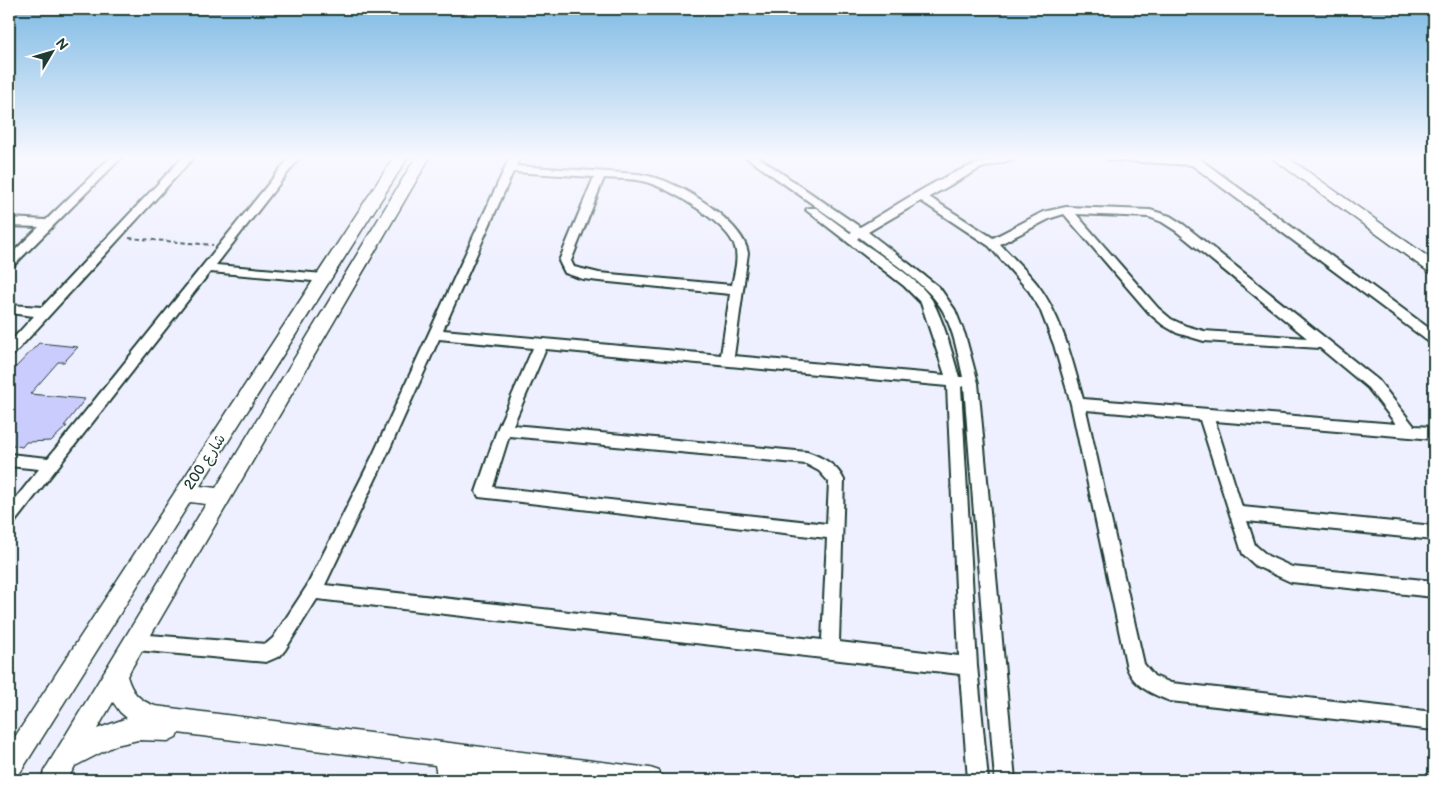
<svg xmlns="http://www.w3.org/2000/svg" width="1443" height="789" viewBox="0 0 1443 789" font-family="'Balsamiq Sans','Playpen Sans Arabic',sans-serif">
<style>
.building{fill:#cbccfe;stroke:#1f3d34}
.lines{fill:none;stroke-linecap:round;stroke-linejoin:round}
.minor-casing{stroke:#1f3d34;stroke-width:4}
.tertiary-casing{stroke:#1f3d34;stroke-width:3}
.path{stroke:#1f3d34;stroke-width:2;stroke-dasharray:4.5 3;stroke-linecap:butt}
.minor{fill:#fff;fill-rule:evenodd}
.tertiary{fill:#fff;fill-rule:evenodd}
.labels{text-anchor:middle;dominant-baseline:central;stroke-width:4;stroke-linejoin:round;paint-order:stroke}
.street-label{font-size:15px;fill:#1f3d34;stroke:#fff}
</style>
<rect width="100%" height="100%" fill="#eff0ff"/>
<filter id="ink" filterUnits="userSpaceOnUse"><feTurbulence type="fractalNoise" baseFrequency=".02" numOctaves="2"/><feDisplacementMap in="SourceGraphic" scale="10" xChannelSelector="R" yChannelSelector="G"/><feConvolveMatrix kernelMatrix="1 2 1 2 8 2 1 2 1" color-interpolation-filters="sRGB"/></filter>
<g filter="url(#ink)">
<polygon class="building" points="39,343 78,347 64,362 58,362 30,394 85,399 64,426 67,426 51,441 26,442 22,447 9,444 9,367 16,367"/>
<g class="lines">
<defs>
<g id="minor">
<polygon points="9,157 15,157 9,161"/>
<polygon points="111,157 122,157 13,266 9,267 9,256 39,227 9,226 9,218 46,220"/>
<polygon points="183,157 194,157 14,354 9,356 9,343 34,316 9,313 9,305 42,307"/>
<polygon points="290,157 300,157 216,265 324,274 328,275 330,278 328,281 324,282 210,272 14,523 9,525 9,507 39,469 9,466 9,454 48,458"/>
<path d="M510 157H520L516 166 639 174C650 176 662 179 672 184 696 194 744 226 748 253L734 356 945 375 921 303 904 286 806 210 808 208H816L850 233 852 232 746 157H758L860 227C905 201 964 157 1015 157L1014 159 981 168 929 197 993 238 1043 212 1066 207 1150 210 1170 216 1184 225 1378 380 1414 426 1434 427V439L1215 421 1242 507 1434 526V540L1247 521 1255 545 1268 556 1292 567 1434 581V597L1291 582 1256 566 1243 554 1241 549 1200 420 1086 410 1144 664 1154 676 1171 683 1434 712V730L1170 701C1152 694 1135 687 1127 668L1071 404 1054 345 1040 309 1029 291 989 246 921 201 868 232 939 287 955 310 965 335 978 383 1015 780H995L964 386 961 387 977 666 988 780H968L960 674 317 599 285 650 280 656 266 662 136 650 130 648 127 642 130 636 136 634 266 644 273 638 307 586 372 457ZM513 172 594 177 559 261 565 273 583 279 599 281 730 294 721 355 443 330ZM604 178C618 179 633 178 646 182 669 188 728 223 735 247 739 259 734 274 732 285L599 273 574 267 571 261ZM1064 214 1150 314 1163 325 1177 333 1204 341 1320 348 1368 388 1396 424 1083 399C1072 360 1062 317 1037 284 1026 270 1012 257 1000 244L1051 218ZM1076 214 1149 217 1162 222 1176 231 1307 338 1204 331 1186 326 1171 319 1158 308ZM859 237C884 257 928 284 943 311 954 331 958 355 963 377H959C952 353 944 322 932 300 920 280 877 253 857 239ZM439 339 533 348 497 430 476 492 479 497 827 538 822 640 325 585 386 457ZM546 349 947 386 959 656 839 642 844 480C837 465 822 457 807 452L513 425ZM509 436 806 464 819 471 829 482 827 524 493 487Z"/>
<polygon points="1104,157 1197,157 1434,332 1434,344 1429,342 1192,165 1109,160"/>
</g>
<g id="tertiary">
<path d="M394 157H408L200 486 216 488 416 157H430L127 676C132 693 139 700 155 706L650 768 659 771 662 780H455L437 776 435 765 178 733 176 737 168 741 138 740 116 745 75 766 67 780H41L44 771 206 504 190 502 18 776 9 779V746ZM113 702 120 712 127 718 97 729Z"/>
<polygon points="1271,157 1287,157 1434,261 1434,273 1429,272"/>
</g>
</defs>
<use href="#minor" class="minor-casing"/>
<use href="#tertiary" class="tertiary-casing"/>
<polyline class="path" points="129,238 213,245"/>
<use href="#minor" class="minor"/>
<use href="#tertiary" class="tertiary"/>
</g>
</g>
<linearGradient id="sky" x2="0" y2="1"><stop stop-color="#7ebae4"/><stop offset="0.59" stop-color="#f8f8ff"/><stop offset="1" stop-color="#f8f8ff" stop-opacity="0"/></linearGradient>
<rect width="1443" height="267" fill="url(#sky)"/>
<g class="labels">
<g class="street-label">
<text transform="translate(205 462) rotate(-57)">شارع 200</text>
</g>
</g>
<rect width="1443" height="789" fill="none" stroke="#fff" stroke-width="30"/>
<rect x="15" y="15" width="1413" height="759" fill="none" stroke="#1f3d34" stroke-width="2" filter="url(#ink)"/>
<g transform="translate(52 52) rotate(52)" stroke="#ffffff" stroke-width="4" paint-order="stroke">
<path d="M0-4L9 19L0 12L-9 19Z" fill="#1f3d34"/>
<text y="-8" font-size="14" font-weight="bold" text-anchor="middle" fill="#1f3d34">N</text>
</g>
</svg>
